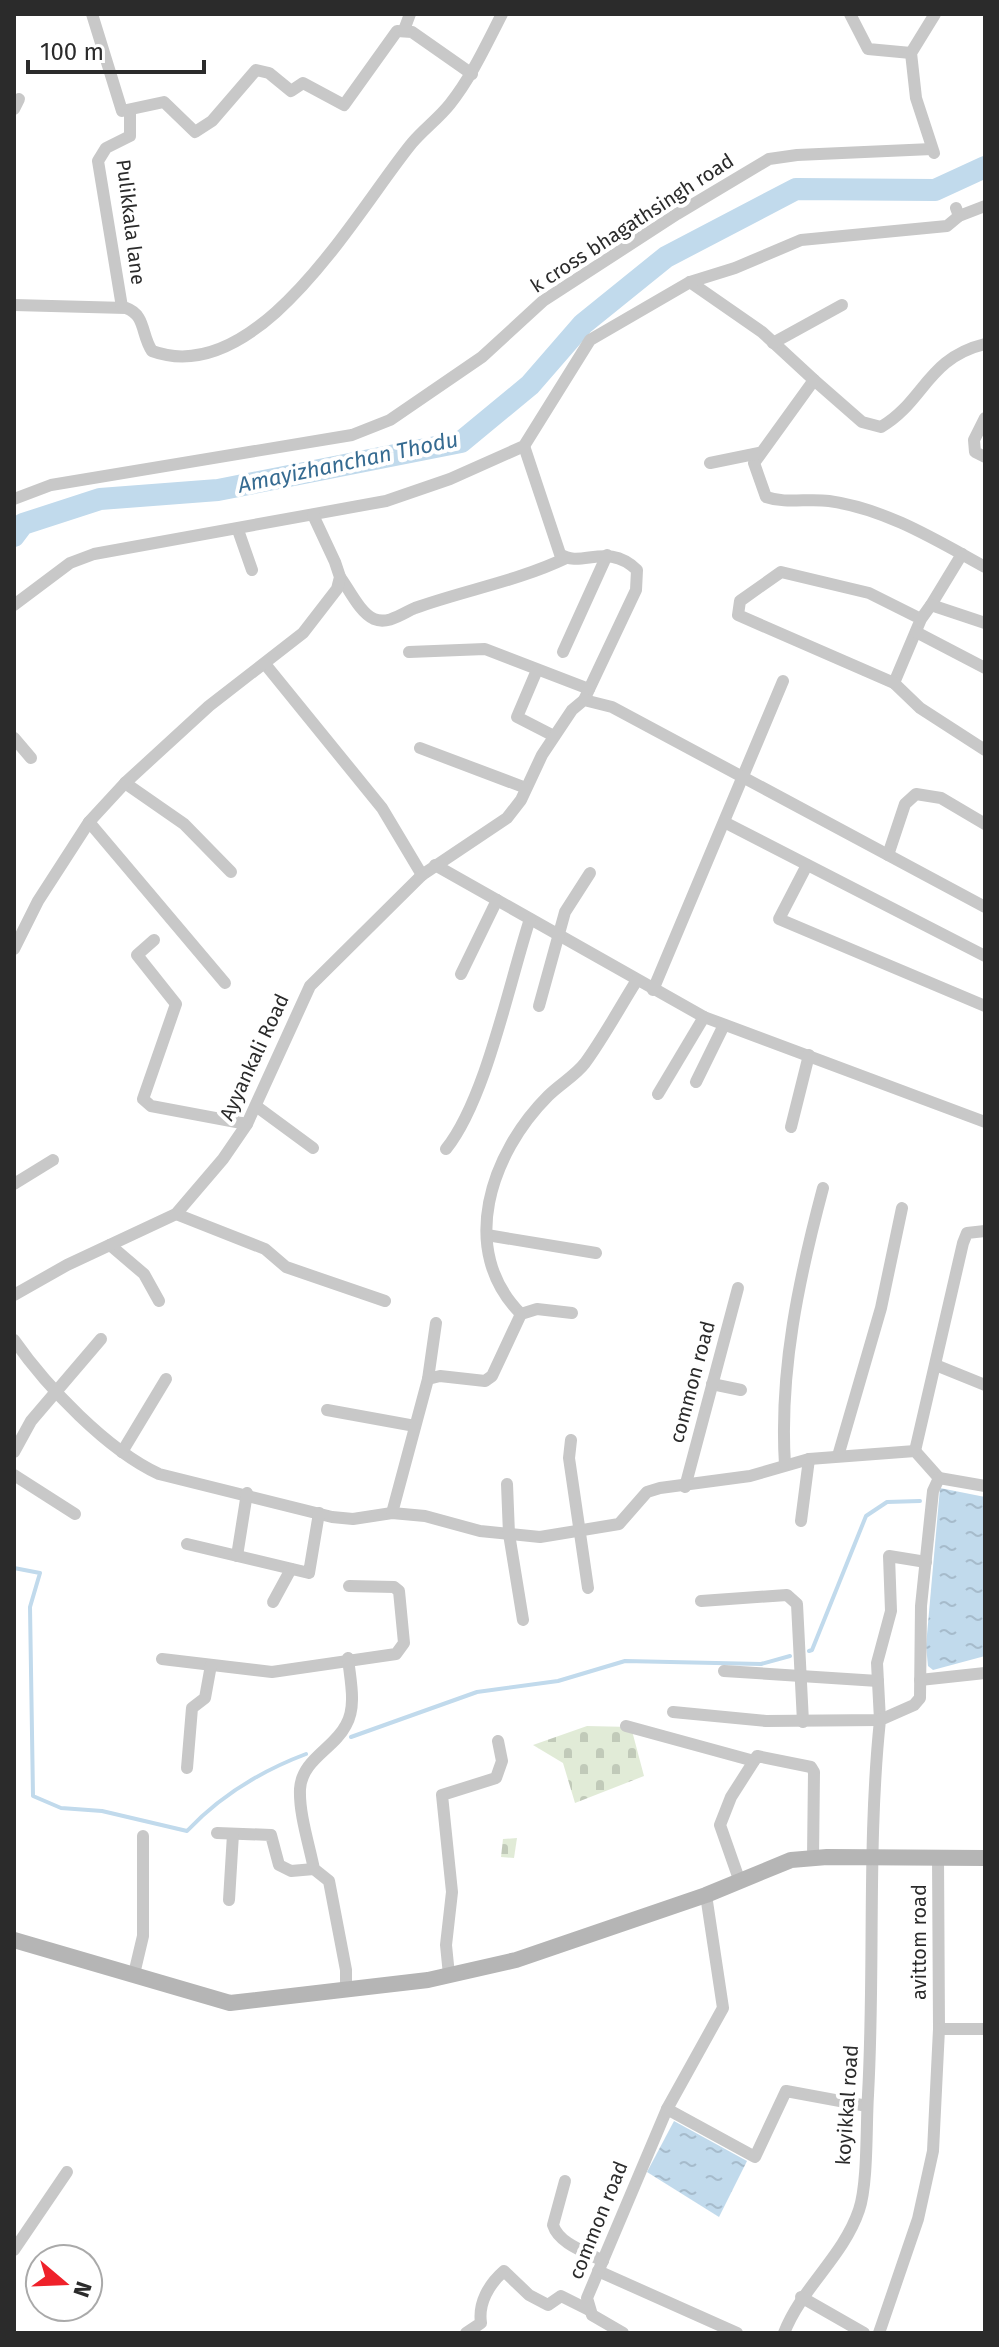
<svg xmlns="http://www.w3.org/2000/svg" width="999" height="2347" viewBox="0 0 999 2347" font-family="'Fira Sans',sans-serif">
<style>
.cemetery{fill:url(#cemetery-stones)}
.water{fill:url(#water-ripples)}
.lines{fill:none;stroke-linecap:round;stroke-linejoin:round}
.stream{stroke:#c1daec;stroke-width:4}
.river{stroke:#c1daec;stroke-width:22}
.minor{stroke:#c8c8c8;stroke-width:12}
.secondary{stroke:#b5b5b5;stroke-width:16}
.labels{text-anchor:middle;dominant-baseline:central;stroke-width:8;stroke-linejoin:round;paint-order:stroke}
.street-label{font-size:20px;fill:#2b2b2b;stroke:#fff}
.water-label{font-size:22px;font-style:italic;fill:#366b91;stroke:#fff}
</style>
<defs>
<pattern id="cemetery-stones" width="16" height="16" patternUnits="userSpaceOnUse" patternTransform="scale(2)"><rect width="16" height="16" fill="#e1ebd7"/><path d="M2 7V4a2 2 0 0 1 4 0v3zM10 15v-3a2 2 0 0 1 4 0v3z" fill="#c1cab9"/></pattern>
<pattern id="water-ripples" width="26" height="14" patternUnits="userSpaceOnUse" patternTransform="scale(2)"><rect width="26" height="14" fill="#c1daec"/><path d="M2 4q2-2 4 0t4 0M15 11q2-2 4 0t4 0" fill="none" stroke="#a6bbcb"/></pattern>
</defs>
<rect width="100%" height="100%" fill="#fff"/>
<g class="cemetery">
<polygon points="587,1726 631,1727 644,1776 575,1803 563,1763 533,1745"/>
<polygon points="517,1838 514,1858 501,1857 503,1839"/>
</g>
<g class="water">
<polygon points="940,1488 985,1497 985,1656 933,1670 928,1666 926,1646"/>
<polygon points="674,2121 747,2161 719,2217 647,2172"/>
</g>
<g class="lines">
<g class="stream">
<path d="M14 1568 40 1573 30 1607 33 1796 61 1808 102 1811 187 1831C220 1796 261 1771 306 1754"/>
<polyline points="809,1651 812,1650 866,1516 887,1502 920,1501"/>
<polyline points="351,1737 477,1692 558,1681 625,1661 761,1664 790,1656"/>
</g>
<polyline class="river" points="14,536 23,524 100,499 218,490 461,442 530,385 583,324 666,257 796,189 935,190 985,167"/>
<g class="minor">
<polyline points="92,14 122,111 164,102 195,132 212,121 256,70 269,73 291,91 303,83 344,105 397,31 412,32 472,74"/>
<polyline points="850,14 868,49 911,53"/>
<polyline points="404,30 410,14"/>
<polyline points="14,109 19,99"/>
<polyline points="934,153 916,98 911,53 935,14"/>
<polyline points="959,216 985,206"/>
<path d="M690 282 762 332 814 380 754 463 766 497C786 504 808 498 829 501 886 509 936 540 985 567"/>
<path d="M14 305 126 308C146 315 141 335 152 351 259 390 357 210 412 143 424 129 439 118 450 104 472 76 486 45 502 14"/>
<polyline points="122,307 98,161 106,148 130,136 130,112"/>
<polyline points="773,343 842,305"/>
<path d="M814 380 862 422 881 427C924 402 927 358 985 344"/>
<polyline points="985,418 974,440 975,452 985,457"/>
<path d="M524 446 560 554C581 569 607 541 637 570L636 590 584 700"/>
<polyline points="710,463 759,453"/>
<polyline points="14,499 51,485 352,435 390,420 482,357 543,301 677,214 769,159 797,155 932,149"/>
<polyline points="238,530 252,570"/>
<path d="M340 577C349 589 360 613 374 619 388 625 403 613 415 608 465 590 518 581 566 558"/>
<polyline points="14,605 70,563 94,554 386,501 450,479 524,446 590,340 690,282 735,268 801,240 947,226 959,216 956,208"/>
<polyline points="931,605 962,554"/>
<polyline points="921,619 869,593 781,572 740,601 738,615 894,683 921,619 931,605 985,623"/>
<polyline points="916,632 985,668"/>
<polyline points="409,652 485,649 589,689"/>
<polyline points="563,652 607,555"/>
<polyline points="265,664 382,808 422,875"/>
<polyline points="537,670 517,717 554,736"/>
<polyline points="894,683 920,708 985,750"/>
<polyline points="14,738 31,758"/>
<polyline points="420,748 526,788"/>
<polyline points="125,783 184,824 231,872"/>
<polyline points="89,822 225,983"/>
<polyline points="726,823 985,956"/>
<polyline points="888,855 905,804 916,794 941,798 985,824"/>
<polyline points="435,865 704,1017 985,1122"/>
<polyline points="807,865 779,919 985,1006"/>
<polyline points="154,940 137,955 176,1004 143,1099 151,1106 247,1124"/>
<polyline points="14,949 38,901 89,822 125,783 209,706 303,633 337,589 340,577 335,562 313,515"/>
<polyline points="461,974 497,900"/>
<polyline points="653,990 783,681"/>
<polyline points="539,1006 565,912 590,873"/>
<polyline points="696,1082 724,1025"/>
<polyline points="658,1094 704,1017"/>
<polyline points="256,1106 313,1148"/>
<polyline points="791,1127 809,1055"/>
<path d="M446 1149C486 1099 509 983 530 919"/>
<polyline points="14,1184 53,1160"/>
<polyline points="176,1214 265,1249 286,1267 385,1301"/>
<polyline points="487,1235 596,1253"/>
<polyline points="110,1245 144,1274 159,1301"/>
<polyline points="14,1295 67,1265 176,1214 223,1159 247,1124 310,986 422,875 507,818 521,800 542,755 572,710 584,700 612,707 985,907"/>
<path d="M521 1314C457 1250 491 1153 548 1096 560 1084 575 1076 585 1063 604 1037 620 1007 637 980"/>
<path d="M14 1340C47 1387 107 1450 159 1474L332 1517 353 1519 392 1513 425 1516 480 1531 540 1537 619 1524 647 1492 660 1488 750 1476 809 1459 915 1451 939 1478"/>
<polyline points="938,1366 985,1385"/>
<polyline points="428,1379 436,1323"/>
<polyline points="712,1384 741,1390"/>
<polyline points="327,1410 415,1426"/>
<polyline points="571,1440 569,1458 588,1588"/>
<polyline points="915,1451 963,1243 967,1233 985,1231"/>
<polyline points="14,1452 31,1421 101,1339"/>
<polyline points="122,1452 166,1379"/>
<polyline points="838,1456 881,1308 902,1208"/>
<path d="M785 1465C779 1371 799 1278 823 1188"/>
<polyline points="14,1475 75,1514"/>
<polyline points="939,1478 985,1486"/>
<polyline points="507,1484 509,1534 523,1620"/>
<polyline points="685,1487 738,1288"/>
<polyline points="392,1513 428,1379 440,1376 485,1381 492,1376 521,1314 537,1309 572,1313"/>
<polyline points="801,1521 809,1459"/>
<polyline points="187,1544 309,1573 319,1513"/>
<polyline points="237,1556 247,1493"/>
<polyline points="701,1601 787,1595 797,1604 803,1722"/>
<polyline points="273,1602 291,1569"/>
<polyline points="162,1659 272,1672 396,1654 404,1643 399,1591 394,1587 349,1586"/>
<polyline points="724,1671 878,1681"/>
<polyline points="920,1680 985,1673"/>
<polyline points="673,1712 766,1721 880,1720 877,1663 891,1611 889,1556 926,1562"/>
<polyline points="626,1726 754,1761 731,1797 720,1825 740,1882"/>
<polyline points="754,1761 757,1756 811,1767 814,1772 813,1858"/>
<polyline points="187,1768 192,1708 205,1698 211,1665"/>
<polyline points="217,1833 271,1835 279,1865 291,1871 314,1869"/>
<polyline points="938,1857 939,2029 985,2029"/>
<polyline points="706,1895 723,2008 667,2109 755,2157 786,2091 867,2106"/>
<polyline points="229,1900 233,1834"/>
<polyline points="134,1974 143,1936 143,1836"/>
<polyline points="449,1975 446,1945 452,1892 442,1795 496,1778 502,1761 498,1741"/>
<path d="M346 1989V1970L329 1881 314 1869C309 1844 299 1814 300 1789 302 1759 334 1749 346 1725 357 1706 350 1679 348 1658"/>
<path d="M565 2181 553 2225C559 2244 586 2252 603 2261"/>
<polyline points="14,2250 67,2172"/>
<polyline points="598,2271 737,2333"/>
<polyline points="801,2297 864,2333"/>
<path d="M466 2333 481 2323C478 2303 489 2284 504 2271L529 2295 548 2305 561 2296 589 2310"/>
<polyline points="623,2333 592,2315 587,2298 667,2109"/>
<path d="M784 2333C802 2287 843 2257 859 2210 868 2184 866 2125 868 2095 875 1970 867 1845 880 1720L914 1705 920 1698 921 1606 933 1491 939 1478"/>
<polyline points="879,2333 918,2219 933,2151 939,2029"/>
</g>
<polyline class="secondary" points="14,1940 230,2003 428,1980 516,1960 706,1895 791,1860 827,1857 985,1858"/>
</g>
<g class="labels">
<g class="street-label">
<text transform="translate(131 222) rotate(83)">Pulikkala lane</text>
<text transform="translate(632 223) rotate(-33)">k cross bhagathsingh road</text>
<text transform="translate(254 1057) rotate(-65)">Ayyankali Road</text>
<text transform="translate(692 1382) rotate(-75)">common road</text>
<text transform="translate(919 1942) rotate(-90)">avittom road</text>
<text transform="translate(847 2105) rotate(-86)">koyikkal road</text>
<text transform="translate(598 2220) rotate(-68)">common road</text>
</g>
<g class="water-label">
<text transform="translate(348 462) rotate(-12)">Amayizhanchan Thodu</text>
</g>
</g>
<rect width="999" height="2347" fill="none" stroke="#2b2b2b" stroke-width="32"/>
<g transform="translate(64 2283) rotate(109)"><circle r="38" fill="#ffffff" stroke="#aaaaaa" stroke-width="2"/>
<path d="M0-6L14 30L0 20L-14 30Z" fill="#ef212a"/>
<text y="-12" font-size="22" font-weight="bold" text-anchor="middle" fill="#2b2b2b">N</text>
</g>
<path d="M28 60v12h176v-12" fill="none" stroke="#2b2b2b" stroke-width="4"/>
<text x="40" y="60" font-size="24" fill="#2b2b2b" stroke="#ffffff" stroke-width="6" paint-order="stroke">100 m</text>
</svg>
